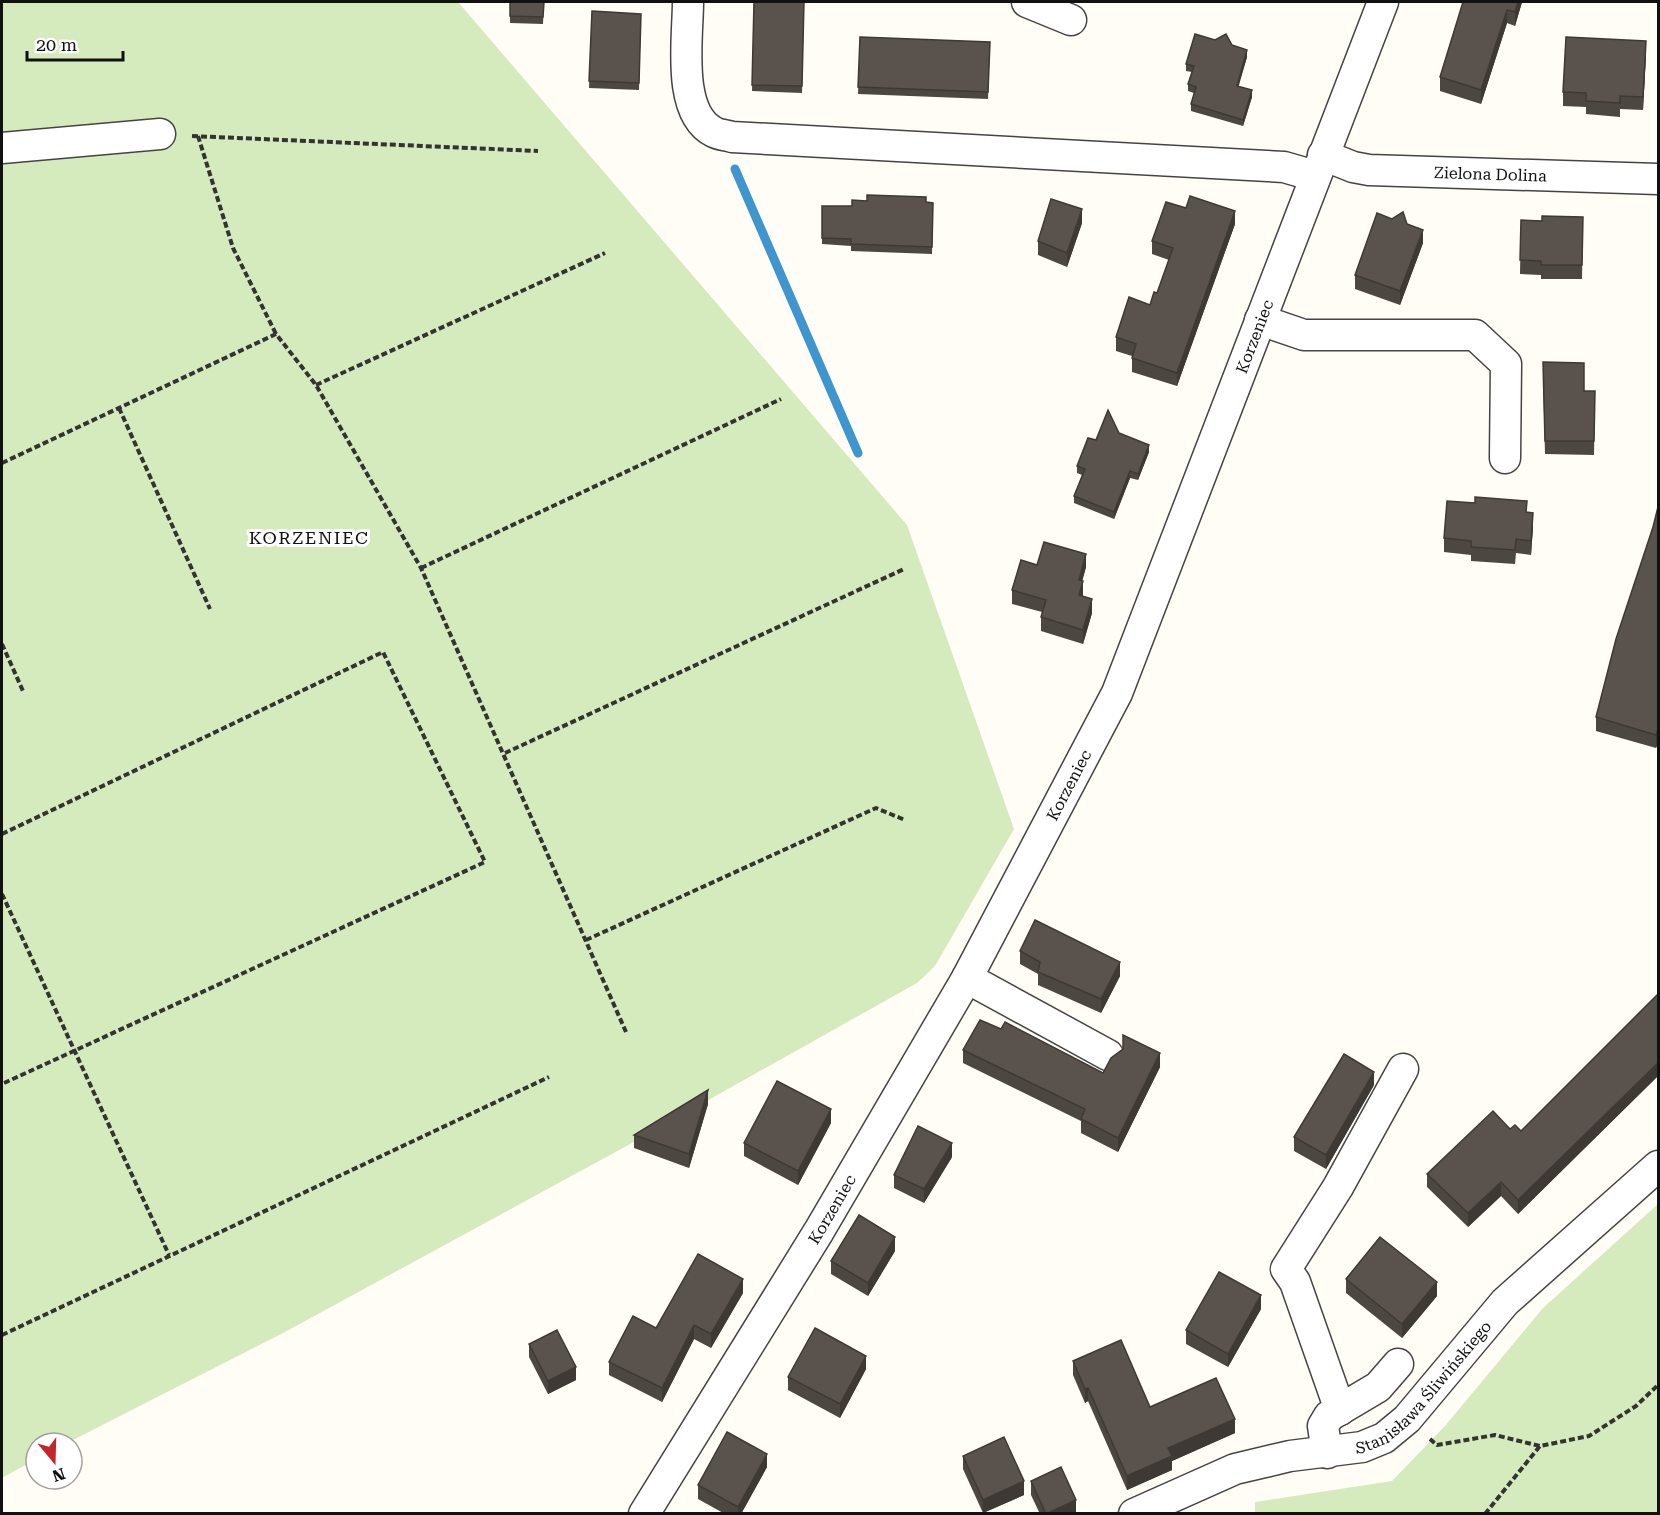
<svg xmlns="http://www.w3.org/2000/svg" width="1660" height="1515" viewBox="0 0 1660 1515" font-family="'Roboto Serif',serif">
<style>
.green{fill:#d5ebbd}
.lines{fill:none;stroke-linecap:round;stroke-linejoin:round}
.stream{stroke:#3f96cf;stroke-width:9}
.minor-casing{stroke:#444;stroke-width:33}
.path{stroke:#333;stroke-width:4;stroke-dasharray:6 3;stroke-linecap:butt}
.minor{stroke:#fff;stroke-width:30}
.wall{fill:#4d4742}
.shaded-wall{fill:#3f3936}
.building{fill:#5a524d;stroke:#3f3936;stroke-width:1.5}
.labels{text-anchor:middle;dominant-baseline:central;stroke-width:6;stroke-linejoin:round;paint-order:stroke}
.street-label{font-size:16px;fill:#111;stroke:#fff}
.neighbourhood-label{font-size:18px;letter-spacing:1.5px;fill:#111;stroke:#fff}
</style>
<rect width="100%" height="100%" fill="#fffdf5"/>
<g class="green">
<polygon points="2,2 458,2 907,525 1014,829 935,966 917,983 623,1148 283,1333 67,1443 36,1443 36,1459 2,1478"/>
<polygon points="1658,1204 1658,1513 1255,1513 1255,1502 1392,1481 1445,1426 1543,1308"/>
</g>
<g class="lines">
<polyline class="stream" points="735,169 858,453"/>
<defs>
<g id="minor">
<path d="M688 2C688 37 676 113 714 132 719 135 727 135 732 137L1284 167 1315 176"/>
<polyline points="1027,2 1071,20"/>
<polyline points="2,148 160,134"/>
<path id="s1" d="M1323 155 1353 167 1369 170 1658 179"/>
<polyline points="1260,320 1304,335 1475,335 1506,364 1505,458"/>
<polyline points="967,978 1108,1055"/>
<polyline points="1340,1410 1295,1282 1286,1269 1338,1187 1403,1069"/>
<polyline points="1327,1453 1323,1426 1329,1416 1378,1387 1398,1364"/>
<path id="s2" d="M644 1514 819 1231 967 978 1117 693 1383 2"/>
<path id="s3" d="M1134 1514 1235 1469 1290 1456 1362 1447 1384 1438 1407 1419 1505 1302 1658 1166"/>
</g>
</defs>
<use href="#minor" class="minor-casing"/>
<g class="path">
<polyline points="192,136 538,151"/>
<polyline points="198,136 233,248 276,334"/>
<polyline points="316,385 605,253"/>
<polyline points="119,408 210,609"/>
<polyline points="2,463 276,334 316,385 421,568 626,1032"/>
<polyline points="421,568 781,399"/>
<polyline points="2,644 23,691"/>
<polyline points="505,753 904,569"/>
<polyline points="2,834 383,652 485,862 2,1084"/>
<polyline points="2,894 169,1255"/>
<polyline points="586,940 876,808 905,820"/>
<polyline points="2,1335 549,1077"/>
<polyline points="1430,1439 1437,1445 1495,1435 1540,1446 1589,1436 1636,1406 1658,1385"/>
<polyline points="1485,1514 1540,1446"/>
</g>
<use href="#minor" class="minor"/>
</g>
<g class="wall">
<polygon points="510,2 544,2 543,24 510,23"/>
<polygon points="754,2 804,2 802,93 752,91"/>
<polygon points="1463,2 1522,2 1515,26 1507,23 1481,104 1440,91 1440,77"/>
<polygon points="592,11 641,14 639,90 589,88"/>
<polygon points="860,37 990,42 988,99 858,94"/>
<polygon points="1232,45 1247,57 1238,86 1252,97 1243,126 1191,111 1191,104 1194,93 1188,91 1188,84 1192,72 1186,71 1186,64"/>
<polygon points="1646,54 1643,110 1620,109 1620,117 1586,114 1586,107 1563,106 1563,92"/>
<polygon points="926,202 933,203 932,254 851,251 851,246 822,244 822,206 852,206"/>
<polygon points="1583,217 1582,279 1541,279 1541,275 1520,274 1521,220 1542,221"/>
<polygon points="1082,223 1067,267 1038,255 1038,241"/>
<polygon points="1235,224 1177,386 1132,372 1132,356 1116,351 1116,337 1150,305 1157,293 1169,260 1152,254 1152,241"/>
<polygon points="1407,224 1423,243 1400,305 1355,289 1355,275"/>
<polygon points="1543,376 1584,391 1595,391 1594,455 1545,454"/>
<polygon points="1119,433 1149,452 1138,480 1130,478 1114,519 1074,503 1074,496 1082,475 1077,473 1077,466 1096,440"/>
<polygon points="1659,503 1659,740 1656,748 1596,731 1596,717 1653,527"/>
<polygon points="1527,513 1533,527 1531,555 1516,553 1515,564 1471,561 1471,555 1444,552 1444,538"/>
<polygon points="1037,565 1086,567 1082,581 1082,596 1092,613 1083,644 1041,631 1041,617 1042,612 1012,604 1012,590"/>
<polygon points="1020,951 1120,976 1101,1013 1038,985 1038,974 1020,964"/>
<polygon points="1659,993 1659,1075 1518,1214 1501,1196 1468,1227 1427,1187 1427,1174 1510,1129 1521,1131"/>
<polygon points="963,1050 1103,1073 1160,1067 1118,1152 1081,1133 1081,1121 963,1063"/>
<polygon points="1374,1085 1326,1169 1294,1151 1294,1137"/>
<polygon points="708,1104 689,1168 634,1148 634,1135"/>
<polygon points="831,1123 798,1185 744,1156 744,1143"/>
<polygon points="952,1157 924,1203 894,1188 894,1175"/>
<polygon points="895,1251 868,1296 831,1274 831,1261"/>
<polygon points="1346,1279 1437,1296 1402,1338 1346,1293"/>
<polygon points="743,1293 711,1348 694,1339 662,1402 609,1375 609,1362 656,1328"/>
<polygon points="1261,1309 1228,1367 1186,1344 1186,1330"/>
<polygon points="529,1344 576,1380 548,1394 529,1357"/>
<polygon points="1073,1361 1150,1407 1235,1433 1172,1461 1172,1470 1127,1490 1088,1401 1085,1403 1073,1375"/>
<polygon points="866,1369 840,1418 788,1390 788,1377"/>
<polygon points="963,1456 1024,1495 983,1513 963,1469"/>
<polygon points="767,1467 741,1514 725,1514 698,1499 698,1485"/>
<polygon points="1031,1481 1076,1514 1040,1514 1031,1495"/>
</g>
<g class="shaded-wall">
<polygon points="1518,2 1522,2 1515,26 1515,12"/>
<polygon points="1507,10 1507,23 1481,104 1481,90"/>
<polygon points="1646,41 1646,54 1643,110 1643,97"/>
<polygon points="1247,50 1247,57 1237,92 1237,86"/>
<polygon points="1252,90 1252,97 1243,126 1243,120"/>
<polygon points="1082,209 1082,223 1067,267 1067,253"/>
<polygon points="1235,211 1235,224 1177,386 1177,373"/>
<polygon points="1423,230 1423,243 1400,305 1400,291"/>
<polygon points="1149,445 1149,452 1138,480 1138,474"/>
<polygon points="1130,471 1130,478 1114,519 1114,512"/>
<polygon points="1533,513 1533,527 1531,555 1531,541"/>
<polygon points="1086,554 1086,567 1079,593 1079,580"/>
<polygon points="1083,581 1083,595 1079,609 1079,595"/>
<polygon points="1092,599 1092,613 1083,644 1083,630"/>
<polygon points="1659,726 1659,740 1656,748 1656,735"/>
<polygon points="1120,962 1120,976 1101,1013 1101,999"/>
<polygon points="1160,1053 1160,1067 1118,1152 1118,1138"/>
<polygon points="1659,1062 1659,1075 1518,1214 1518,1200"/>
<polygon points="1374,1072 1374,1085 1326,1169 1326,1155"/>
<polygon points="708,1090 708,1104 689,1168 689,1154"/>
<polygon points="831,1109 831,1123 798,1185 798,1171"/>
<polygon points="952,1143 952,1157 924,1203 924,1189"/>
<polygon points="1501,1182 1501,1196 1468,1227 1468,1213"/>
<polygon points="895,1237 895,1251 868,1296 868,1283"/>
<polygon points="743,1279 743,1293 711,1348 711,1334"/>
<polygon points="1437,1282 1437,1296 1402,1338 1402,1324"/>
<polygon points="1261,1295 1261,1309 1228,1367 1228,1354"/>
<polygon points="694,1325 694,1339 662,1402 662,1388"/>
<polygon points="866,1356 866,1369 840,1418 840,1404"/>
<polygon points="576,1367 576,1380 548,1394 548,1381"/>
<polygon points="1088,1388 1088,1401 1085,1403 1085,1389"/>
<polygon points="1235,1419 1235,1433 1172,1461 1172,1470 1127,1490 1127,1476 1168,1448"/>
<polygon points="767,1454 767,1467 741,1514 738,1514 738,1507"/>
<polygon points="1024,1481 1024,1495 983,1513 983,1500"/>
<polygon points="1076,1500 1076,1514 1046,1514"/>
</g>
<g class="building">
<polygon points="510,2 544,2 543,17 510,16"/>
<polygon points="754,2 804,2 802,86 752,85"/>
<polygon points="1463,2 1518,2 1515,12 1507,10 1481,90 1440,77"/>
<polygon points="592,11 641,14 639,83 589,81"/>
<polygon points="1195,34 1215,40 1226,34 1232,45 1247,50 1237,86 1252,90 1243,120 1191,104 1196,87 1188,84 1194,66 1186,64"/>
<polygon points="860,37 990,42 988,92 858,87"/>
<polygon points="1566,37 1646,41 1643,97 1620,96 1620,103 1586,101 1586,93 1563,92"/>
<polygon points="867,195 926,197 926,202 933,203 932,247 851,244 851,239 822,238 822,206 852,206 852,200 867,201"/>
<polygon points="1190,196 1235,211 1177,373 1132,358 1136,344 1116,337 1129,297 1150,305 1154,292 1157,293 1173,248 1152,241 1166,202 1186,208"/>
<polygon points="1051,199 1082,209 1067,253 1038,241"/>
<polygon points="1403,212 1407,224 1423,230 1400,291 1355,275 1377,213 1392,219"/>
<polygon points="1542,216 1583,217 1582,265 1541,265 1541,261 1520,260 1521,220 1542,221"/>
<polygon points="1543,362 1584,363 1584,391 1595,391 1594,441 1545,441"/>
<polygon points="1108,410 1119,433 1149,445 1138,474 1130,471 1114,512 1074,496 1085,469 1077,466 1088,438 1096,440"/>
<polygon points="1475,497 1527,501 1526,512 1533,513 1531,541 1516,539 1515,550 1471,547 1471,541 1444,538 1447,501 1475,503"/>
<polygon points="1659,503 1659,726 1656,735 1596,717 1616,639 1653,527"/>
<polygon points="1044,542 1086,554 1079,580 1083,581 1079,595 1092,599 1083,630 1041,617 1046,600 1012,590 1021,560 1037,565"/>
<polygon points="1035,920 1120,962 1101,999 1038,972 1040,962 1020,951"/>
<polygon points="1659,993 1659,1062 1518,1200 1501,1182 1468,1213 1427,1174 1493,1111 1510,1129 1515,1125 1521,1131"/>
<polygon points="980,1020 1001,1029 1005,1022 1103,1073 1111,1058 1123,1049 1123,1035 1160,1053 1118,1138 1081,1119 1085,1109 963,1050"/>
<polygon points="1344,1054 1374,1072 1326,1155 1294,1137"/>
<polygon points="777,1081 831,1109 798,1171 744,1143"/>
<polygon points="708,1090 689,1154 634,1135"/>
<polygon points="918,1126 952,1143 924,1189 894,1175"/>
<polygon points="859,1215 895,1237 868,1283 831,1261"/>
<polygon points="1380,1237 1437,1282 1402,1324 1346,1279"/>
<polygon points="698,1254 743,1279 711,1334 694,1325 662,1388 609,1362 633,1316 656,1328"/>
<polygon points="1219,1272 1261,1295 1228,1354 1186,1330"/>
<polygon points="815,1328 866,1356 840,1404 788,1377"/>
<polygon points="557,1330 576,1367 548,1381 529,1344"/>
<polygon points="1121,1340 1150,1407 1216,1378 1235,1419 1168,1448 1172,1456 1127,1476 1088,1388 1085,1389 1073,1361"/>
<polygon points="727,1432 767,1454 738,1507 698,1485"/>
<polygon points="1004,1437 1024,1481 983,1500 963,1456"/>
<polygon points="1061,1467 1076,1500 1046,1514 1031,1481"/>
</g>
<g class="labels">
<g class="street-label">
<text stroke="none"><textPath href="#s1" startOffset="170">Zielona Dolina</textPath></text>
<text stroke="none"><textPath href="#s2" startOffset="1330">Korzeniec</textPath></text>
<text stroke="none"><textPath href="#s2" startOffset="844">Korzeniec</textPath></text>
<text stroke="none"><textPath href="#s2" startOffset="358">Korzeniec</textPath></text>
<text stroke="none"><textPath href="#s3" startOffset="326">Stanisława Śliwińskiego</textPath></text>
</g>
<g class="neighbourhood-label">
<text x="309" y="537">KORZENIEC</text>
</g>
</g>
<rect width="1660" height="1515" fill="none" stroke="#111111" stroke-width="6"/>
<g transform="translate(54 1461) rotate(161)"><circle r="28" fill="#ffffff" stroke="#a0a0a0" stroke-width="1.5"/>
<path d="M0-4.5L10 22L0 15L-10 22Z" fill="#c4262e"/>
<text y="-9" font-size="16" font-weight="bold" text-anchor="middle" fill="#111111">N</text>
</g>
<path d="M27 51v9h96v-9" fill="none" stroke="#111111" stroke-width="3"/>
<text x="36" y="51" font-size="18" fill="#111111" stroke="#ffffff" stroke-width="4.5" paint-order="stroke">20 m</text>
</svg>
